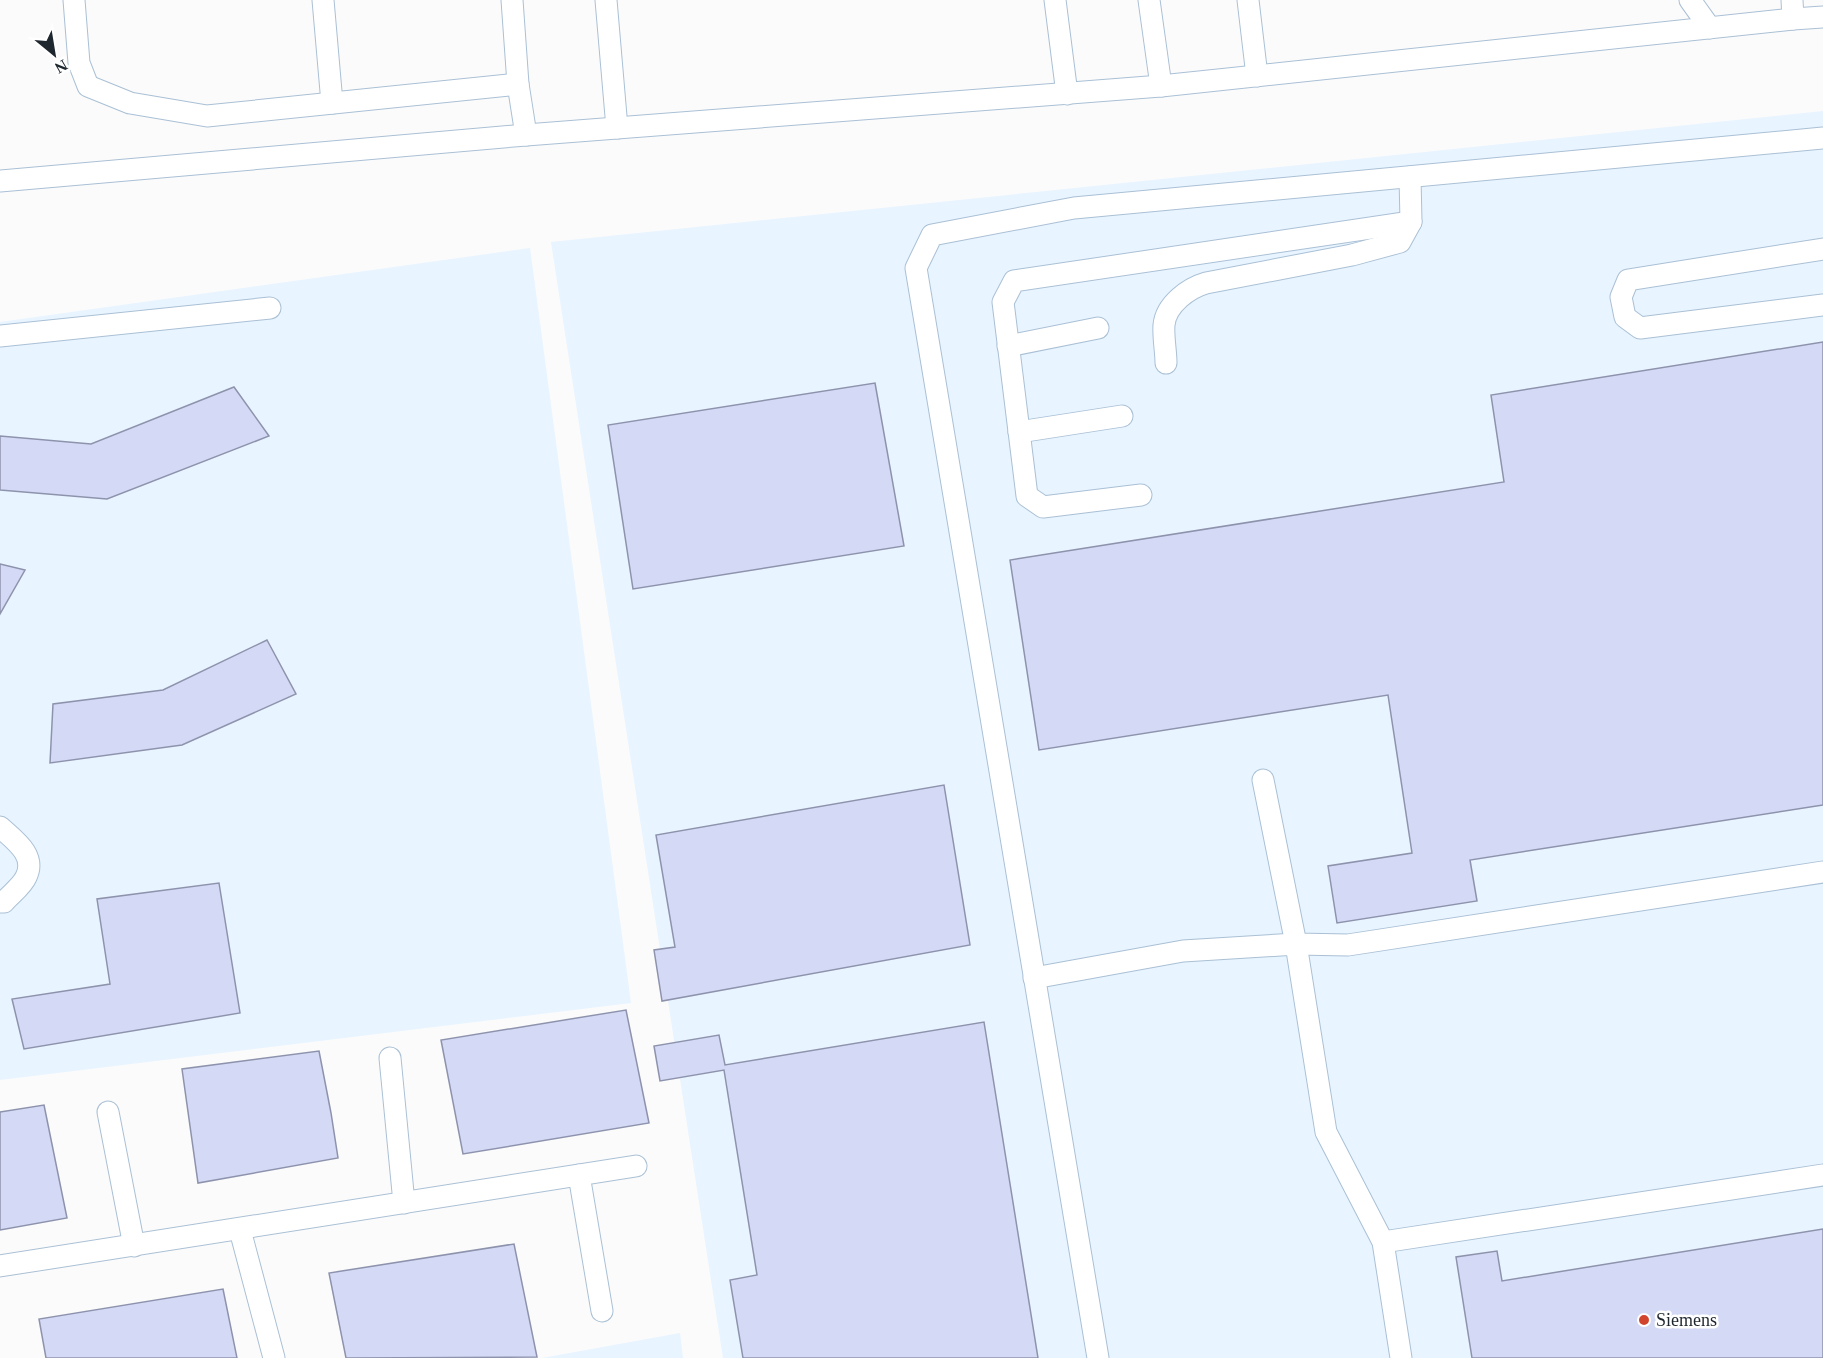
<svg xmlns="http://www.w3.org/2000/svg" width="1823" height="1358" viewBox="0 0 1823 1358" font-family="Georgia,serif">
<style>
.built{fill:#e8f4ff}
.building{fill:#d4daf5;stroke:#8e93ad;stroke-width:1.5}
.lines{fill:none;stroke-linecap:round;stroke-linejoin:round}
.lane-casing{stroke:#aac0d5;stroke-width:23}
.lane{stroke:#fff;stroke-width:21}
.poi-dot{fill:#d1452e;stroke:#fff;stroke-width:2}
.labels{text-anchor:middle;dominant-baseline:central;stroke-width:5;stroke-linejoin:round;paint-order:stroke}
.poi-label{font-size:18px;fill:#1e262e;stroke:#fff;text-anchor:start}
</style>
<rect width="100%" height="100%" fill="#fbfbfb"/>
<g class="built">
<polygon points="1823,111 1823,1358 723,1358 551,242"/>
<polygon points="530,248 631,1003 0,1080 0,322"/>
<polygon points="680,1333 683,1358 542,1358"/>
</g>
<g class="building">
<polygon points="1823,342 1823,805 1470,860 1477,901 1337,923 1328,866 1412,853 1388,695 1039,750 1010,560 1504,482 1491,395"/>
<polygon points="875,383 904,546 633,589 608,425"/>
<polygon points="234,387 269,436 107,499 0,490 0,436 91,444"/>
<polygon points="0,564 25,570 0,614"/>
<polygon points="267,640 296,694 182,745 50,763 53,704 163,690"/>
<polygon points="944,785 970,945 662,1001 654,950 675,947 656,835"/>
<polygon points="219,883 240,1013 24,1049 12,999 110,984 97,899"/>
<polygon points="626,1010 649,1123 463,1154 441,1040"/>
<polygon points="984,1022 1038,1358 743,1358 730,1280 757,1275 724,1070 660,1081 654,1046 719,1035 725,1065"/>
<polygon points="319,1051 331,1113 338,1158 198,1183 182,1069"/>
<polygon points="44,1105 67,1218 0,1230 0,1112"/>
<polygon points="1823,1229 1823,1358 1472,1358 1456,1257 1497,1251 1502,1281"/>
<polygon points="514,1244 537,1357 346,1358 329,1273"/>
<polygon points="223,1289 237,1358 46,1358 39,1319"/>
</g>
<g class="lines">
<defs>
<g id="lane">
<polyline points="74,0 79,63 88,86 130,103 207,116 518,84"/>
<polyline points="323,0 332,103"/>
<polyline points="512,0 518,84 526,135 1161,86 1793,19"/>
<polyline points="606,0 617,128"/>
<polyline points="1055,0 1067,94"/>
<polyline points="1149,0 1161,86"/>
<polyline points="1248,0 1257,76"/>
<polyline points="1690,0 1710,28"/>
<polyline points="1792,0 1793,19 1823,17"/>
<polyline points="0,181 526,135"/>
<polyline points="1823,249 1628,280 1621,297 1625,317 1640,328 1823,305"/>
<polyline points="0,336 270,308"/>
<polyline points="1008,346 1098,328"/>
<path d="M1166 363C1166 351 1163 337 1164 325 1166 304 1189 288 1206 283L1352 255 1400 242 1411 222"/>
<polyline points="1019,432 1122,416"/>
<polyline points="1141,495 1043,507 1027,496 1003,302 1014,281 1411,222 1410,177"/>
<polyline points="1263,780 1296,944 1348,945 1823,872"/>
<path d="M0 827C14 840 37 855 26 877 22 886 11 894 4 902H0"/>
<polyline points="1034,978 1183,951 1296,944 1326,1132 1383,1242 1401,1358"/>
<polyline points="390,1058 404,1203"/>
<polyline points="108,1112 134,1246"/>
<polyline points="579,1175 602,1311"/>
<polyline points="240,1230 274,1358"/>
<polyline points="1383,1242 1823,1175"/>
<polyline points="0,1266 636,1166"/>
<polyline points="1098,1358 916,268 932,235 1074,208 1823,138"/>
</g>
</defs>
<use href="#lane" class="lane-casing"/>
<use href="#lane" class="lane"/>
</g>
<circle class="poi-dot" cx="1644" cy="1320" r="6"/>
<g class="labels">
<g class="poi-label">
<text x="1656" y="1320">Siemens</text>
</g>
</g>
<g transform="translate(54 54) rotate(150)" stroke="#ffffff" stroke-width="4.5" paint-order="stroke">
<path d="M0-4.5L10 22L0 15L-10 22Z" fill="#1e262e"/>
<text y="-9" font-size="16" font-weight="bold" text-anchor="middle" fill="#1e262e">N</text>
</g>
</svg>
